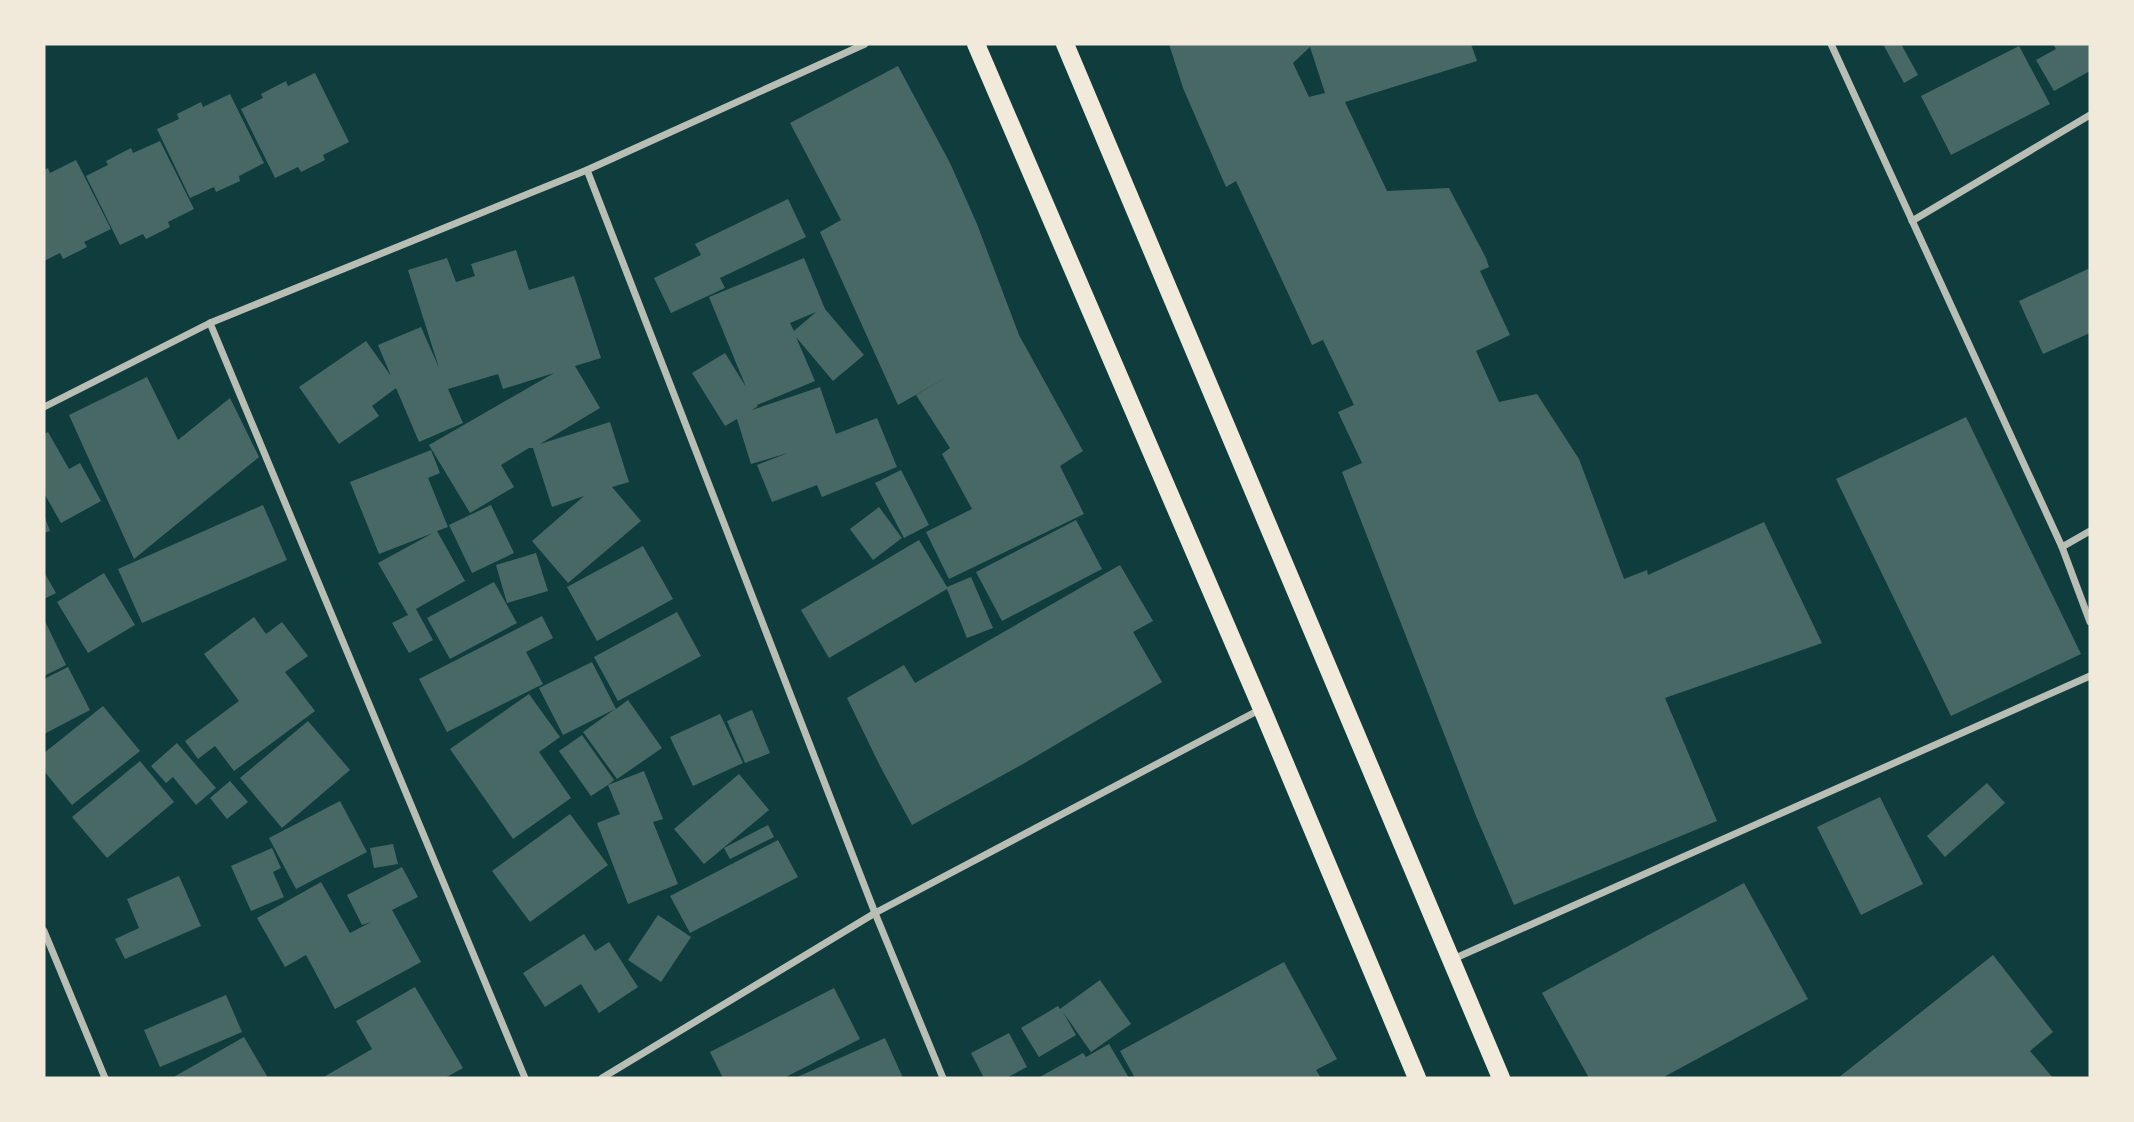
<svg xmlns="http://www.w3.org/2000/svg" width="2134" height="1122" viewBox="0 0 2134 1122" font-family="'Roboto Serif',serif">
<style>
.building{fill:#486865;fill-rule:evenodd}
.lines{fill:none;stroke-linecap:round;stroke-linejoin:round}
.minor{stroke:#b8beb3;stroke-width:7}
.primary{stroke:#f1e9da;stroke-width:18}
</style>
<rect width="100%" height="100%" fill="#0f3d3e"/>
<g class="building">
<path d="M1169 44H1471L1477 61 1345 102 1387 191 1449 188 1486 258 1489 267 1480 271 1510 335 1476 351 1499 402 1537 394 1579 459 1624 579 1647 570 1648 575 1764 522 1822 643 1665 698 1717 821 1514 905 1476 816 1342 472 1362 463 1338 412 1354 405 1323 340 1312 345 1236 181 1226 187 1183 88ZM1310 47 1325 93 1309 97 1293 63Z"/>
<polygon points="1883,44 1901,44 1918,75 1904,83"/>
<polygon points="2053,44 2090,44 2090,71 2054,91 2036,60 2056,49"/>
<polygon points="2019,46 2050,104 1951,155 1921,96"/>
<polygon points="898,66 950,163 977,224 1019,335 1083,451 1060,466 1084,514 949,579 926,532 972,509 942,454 950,448 916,395 952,374 898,405 820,232 841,220 790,123"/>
<polygon points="315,73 349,142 323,155 325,160 301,172 298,167 275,178 241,109 263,98 261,94 286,81 288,86"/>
<polygon points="230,94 264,163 239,176 240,181 216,192 214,187 190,198 157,129 179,119 177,114 201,102 203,107"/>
<polygon points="160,141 194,209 168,222 170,227 146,239 143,234 120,245 86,176 108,165 106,161 131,148 133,153"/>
<polygon points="76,160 111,229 84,242 87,247 63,259 60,253 44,261 44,170 48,168 50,173"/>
<polygon points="788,199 806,237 720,278 725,288 671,313 654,278 701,255 695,244"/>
<polygon points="516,250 529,290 574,276 601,358 575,366 600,408 540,444 610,422 629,482 612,487 641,521 568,583 532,541 584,496 552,507 533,448 529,448 501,465 514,487 470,513 429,445 554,373 503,389 498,374 448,389 463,423 419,442 396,388 372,406 379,416 339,444 299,387 366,341 391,376 378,345 421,327 439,368 408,270 447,258 456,282 475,276 471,264"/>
<path d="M804 258 825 309 864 355 833 381 796 337 815 381 757 405 758 406 752 410 820 387 836 434 877 418 897 467 822 497 817 485 772 502 757 465 788 453 751 464 737 419 725 426 692 373 725 353 746 387 709 297ZM816 312 794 331 790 323Z"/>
<polygon points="2090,268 2090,333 2043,354 2019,301"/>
<polygon points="147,377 178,440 230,398 259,457 134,559 69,415"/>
<polygon points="1966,417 2081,654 1951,716 1836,479"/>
<polygon points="48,432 69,469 80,463 101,501 61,523 44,493 44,434"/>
<polygon points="431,450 440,473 428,478 448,527 437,531 465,581 416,609 433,640 409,653 392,623 408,615 378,563 433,533 379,554 350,482"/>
<polygon points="901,470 929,525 904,538 875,483"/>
<polygon points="263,505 287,560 142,623 118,569"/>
<polygon points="491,505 514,553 472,573 449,525"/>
<polygon points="879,507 902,538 873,560 850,529"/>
<polygon points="44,515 50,531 44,533"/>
<polygon points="1076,520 1102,569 1002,621 976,572"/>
<polygon points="919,540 947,587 971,577 993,628 967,638 947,589 829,658 801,610"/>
<polygon points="643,546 673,599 597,641 567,587"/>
<polygon points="536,553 548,591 507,603 496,565"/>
<polygon points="1120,565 1153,621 1133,632 1162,682 1023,764 912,825 880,766 847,698 904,665 915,683"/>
<polygon points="44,572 56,593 44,599"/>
<polygon points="104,573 135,625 88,653 57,602"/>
<polygon points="494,582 517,623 450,659 427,618"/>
<polygon points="677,612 701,656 618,701 594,657"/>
<polygon points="542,616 553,638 526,652 543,684 447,732 419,679"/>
<polygon points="254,617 266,634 282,622 308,656 285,672 315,711 234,771 215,746 198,759 185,741 239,701 204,654"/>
<polygon points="44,619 66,665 44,676"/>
<polygon points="592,662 616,709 628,700 662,748 617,779 583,732 615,709 563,735 539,688"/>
<polygon points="68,667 90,710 44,734 44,679"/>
<polygon points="529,694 560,737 539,752 571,798 513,839 450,749"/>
<polygon points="103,706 140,751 72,805 44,771 44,753"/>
<polygon points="752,710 770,753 745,763 727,721"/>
<polygon points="720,714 743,763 693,786 670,737"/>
<polygon points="308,721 350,770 282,828 240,778"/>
<polygon points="582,735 614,780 608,785 644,771 663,819 653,822 678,884 628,904 597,823 620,814 608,785 591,796 559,751"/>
<polygon points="177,743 216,788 196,805 173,777 166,783 151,766"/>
<polygon points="140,761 174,802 107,858 72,817"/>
<polygon points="739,774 769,810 704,864 674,829"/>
<polygon points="230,781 248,802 227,819 210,798"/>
<polygon points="1987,783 2005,803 1945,857 1927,836"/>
<polygon points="1880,797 1923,884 1861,915 1817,827"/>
<polygon points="340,801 367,852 296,889 269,838"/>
<polygon points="570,814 608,865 530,922 492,871"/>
<polygon points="768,825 774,837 730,859 724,848"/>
<polygon points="778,840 798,877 690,933 670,896"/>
<polygon points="393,844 398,864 374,868 370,848"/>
<polygon points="272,848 281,868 273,872 284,897 251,911 231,866"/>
<polygon points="402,867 418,897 392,910 421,962 335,1009 306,955 285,967 257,918 321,882 350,933 371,922 362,925 347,895"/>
<polygon points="179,876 201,926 125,959 115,939 139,928 127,899"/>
<polygon points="1744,883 1808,999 1662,1078 1589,1078 1542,993"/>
<polygon points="658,915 691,937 661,982 628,960"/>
<polygon points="584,934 595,951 609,942 638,987 599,1013 581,984 545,1007 523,973"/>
<polygon points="1993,955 2053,1032 2030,1051 2053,1078 1838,1078"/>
<polygon points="1284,962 1337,1059 1316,1070 1321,1078 1135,1078 1120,1051"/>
<polygon points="1100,980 1131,1024 1091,1052 1063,1012 1076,1035 1039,1057 1021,1028 1058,1006 1060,1009"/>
<polygon points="415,987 463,1068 445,1078 322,1078 372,1049 356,1021"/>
<polygon points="834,988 860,1039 784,1078 723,1078 710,1052"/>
<polygon points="226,995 242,1032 160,1067 144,1030"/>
<polygon points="1009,1033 1027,1067 1006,1078 984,1078 971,1053"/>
<polygon points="244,1037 268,1078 172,1078"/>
<polygon points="885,1038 903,1078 795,1078"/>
<polygon points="1109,1044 1129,1078 1038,1078 1083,1053 1086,1057"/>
</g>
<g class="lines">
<g class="minor">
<polyline points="1831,44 2062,547 2090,622"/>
<polyline points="587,170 875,913 943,1078"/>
<polyline points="1912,221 2090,115"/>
<polyline points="210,323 525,1078"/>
<polyline points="44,407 210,323 587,170 865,44"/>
<polyline points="2062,547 2090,531"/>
<polyline points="44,931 105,1078"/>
<polyline points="1451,960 2090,676"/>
<polyline points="602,1078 875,913 1261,709"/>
</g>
<g class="primary">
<polyline points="976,44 1262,709 1417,1078"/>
<polyline points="1065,44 1501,1078"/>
</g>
</g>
<rect width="2134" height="1122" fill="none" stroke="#f1e9da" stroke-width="91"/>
</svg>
